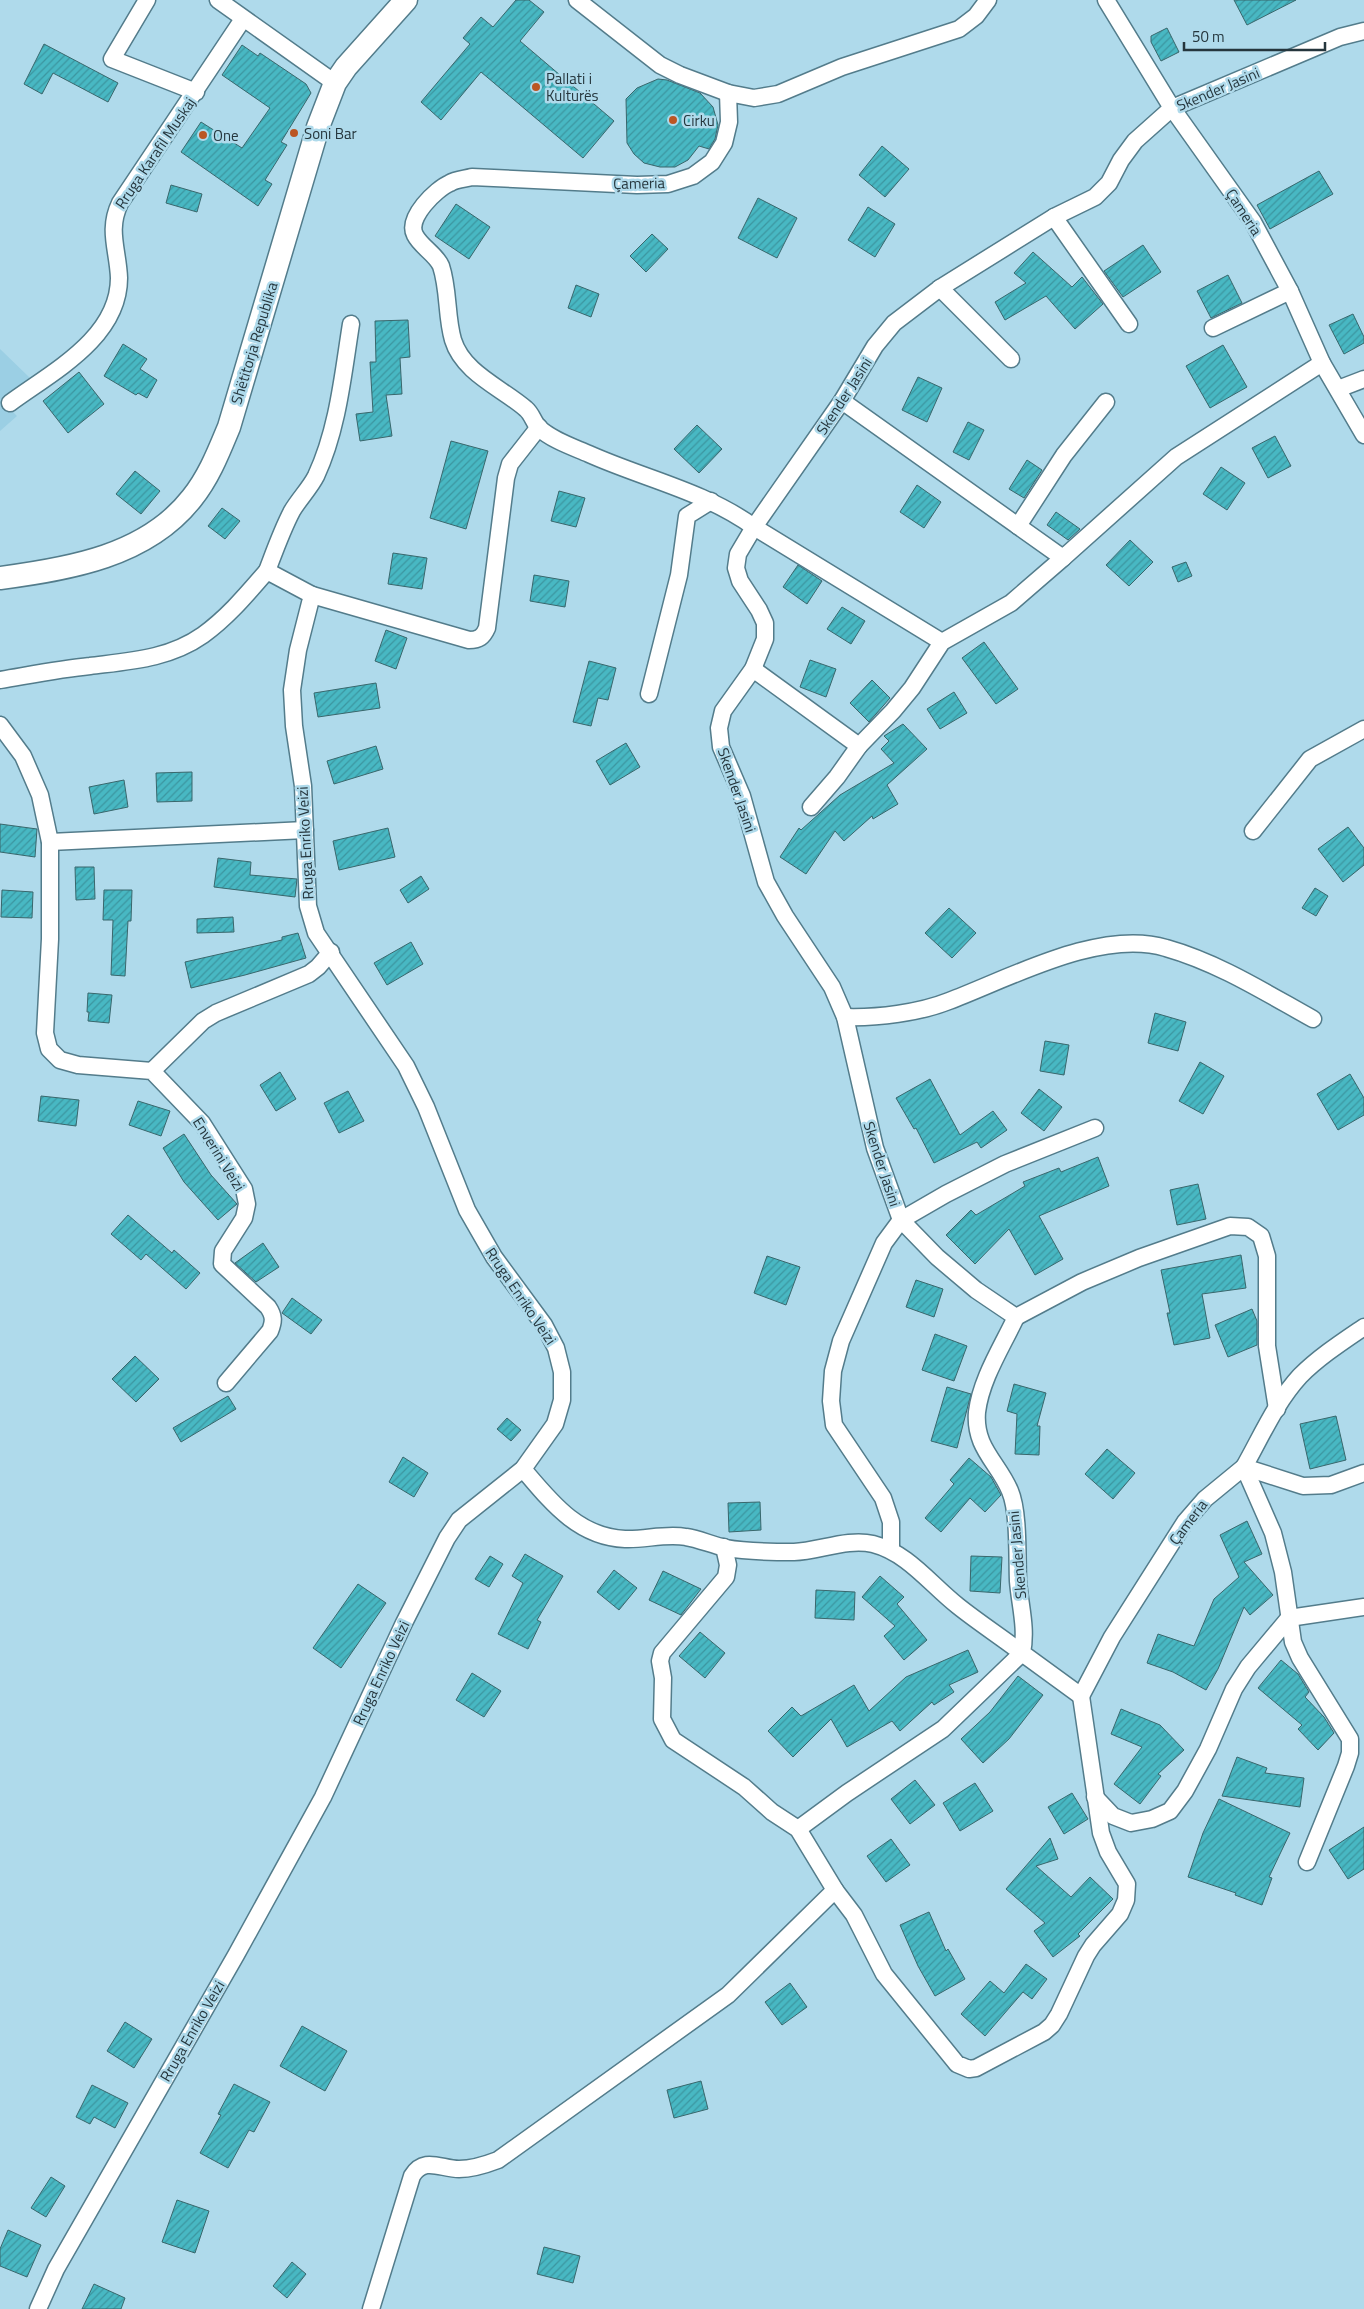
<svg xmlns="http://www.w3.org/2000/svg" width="1364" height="2309" viewBox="0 0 1364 2309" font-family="'Titillium Web',sans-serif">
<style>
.built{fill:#9bcfe4}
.building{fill:url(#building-hatch);stroke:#39676c}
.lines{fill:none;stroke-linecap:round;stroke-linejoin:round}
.minor-casing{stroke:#537c8b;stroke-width:19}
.secondary-casing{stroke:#537c8b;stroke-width:25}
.minor{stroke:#fff;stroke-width:16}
.secondary{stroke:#fff;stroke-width:22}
.poi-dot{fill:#bb5623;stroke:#afdaeb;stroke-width:2}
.labels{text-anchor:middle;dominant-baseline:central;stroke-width:5;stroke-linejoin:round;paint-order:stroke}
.poi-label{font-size:15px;fill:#25363d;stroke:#afdaeb;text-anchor:start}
.street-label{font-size:15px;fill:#25363d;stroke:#afdaeb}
</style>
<defs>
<pattern id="building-hatch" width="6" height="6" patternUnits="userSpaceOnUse" patternTransform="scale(1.25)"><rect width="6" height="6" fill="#48b8c3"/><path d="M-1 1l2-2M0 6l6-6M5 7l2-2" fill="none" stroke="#3c96a0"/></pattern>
</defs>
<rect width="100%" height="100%" fill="#afdaeb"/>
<polygon class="built" points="0,349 30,378 4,403 17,416 0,431"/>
<g class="building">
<polygon points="516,0 529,0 544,12 520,41 614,121 583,158 481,72 441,120 421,102 470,44 463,38 481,17 493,27"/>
<polygon points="1234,0 1296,0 1247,25"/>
<polygon points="1167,28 1179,52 1161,61 1151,42 1151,36"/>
<polygon points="44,44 118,83 108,102 53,73 42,94 24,84"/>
<polygon points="242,45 258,56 260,53 306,84 311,93 281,142 287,145 265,180 272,184 258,206 181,152 201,122 242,148 270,108 222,75"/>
<polygon points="658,79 667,80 700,93 713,107 718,125 715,139 709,149 699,146 688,160 675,167 660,167 644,163 634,154 627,143 626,99 637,88"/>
<polygon points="882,146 909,169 885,197 859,175"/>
<polygon points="1319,171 1333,194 1270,229 1257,205"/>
<polygon points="171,185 202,194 197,212 166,203"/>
<polygon points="758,198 797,218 777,258 738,238"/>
<polygon points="456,204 490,227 469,259 435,236"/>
<polygon points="868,207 895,224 875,257 848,240"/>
<polygon points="652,234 668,249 646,272 630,256"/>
<polygon points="1143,245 1161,272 1123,297 1104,271"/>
<polygon points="1033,252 1072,287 1082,277 1103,304 1075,329 1046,296 1005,320 995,302 1026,283 1014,273"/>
<polygon points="1228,275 1242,303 1211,318 1197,291"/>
<polygon points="576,285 599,294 591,317 568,308"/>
<polygon points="1353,314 1364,337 1364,343 1344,354 1329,325"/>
<polygon points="408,320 410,357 400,358 402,394 386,395 392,436 360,441 356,414 373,412 370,362 376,362 375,321"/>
<polygon points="123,344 147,359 140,369 157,380 147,398 138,393 136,395 104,376"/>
<polygon points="1223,345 1247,387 1210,408 1186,366"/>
<polygon points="79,372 104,404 68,433 43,401"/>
<polygon points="918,377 942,388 927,422 902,410"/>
<polygon points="968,422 984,430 969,460 953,452"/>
<polygon points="697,425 722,449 699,473 674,449"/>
<polygon points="1275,436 1291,466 1268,478 1252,448"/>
<polygon points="451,441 488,451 466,529 430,518"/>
<polygon points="1027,460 1042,470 1024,498 1009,489"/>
<polygon points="1221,467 1245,483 1227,510 1203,494"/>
<polygon points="135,471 160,491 141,514 116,494"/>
<polygon points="917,485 941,502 924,528 900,512"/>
<polygon points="559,491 585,498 576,527 551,521"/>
<polygon points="222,508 240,521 225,539 208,526"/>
<polygon points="1056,512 1080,529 1068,540 1047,525"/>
<polygon points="1130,540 1153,562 1129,586 1106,565"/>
<polygon points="393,553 427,558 422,589 388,584"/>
<polygon points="1186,562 1192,576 1178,582 1172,567"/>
<polygon points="798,565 822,581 807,604 783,587"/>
<polygon points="534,575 569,581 565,607 530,601"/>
<polygon points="842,607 865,621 851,644 827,629"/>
<polygon points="386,630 407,638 396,669 375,661"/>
<polygon points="984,642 1018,689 996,704 962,658"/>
<polygon points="810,660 836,669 826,697 800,687"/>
<polygon points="589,661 616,668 608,700 598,698 591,726 573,722"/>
<polygon points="872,680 890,698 869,722 850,703"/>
<polygon points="376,683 380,708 318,717 314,693"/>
<polygon points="954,692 967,713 940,729 927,709"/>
<polygon points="903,724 927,749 887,785 898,804 873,819 872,816 844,841 835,831 806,874 780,857 799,828 801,830 840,795 894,763 881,749 889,741 884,736"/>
<polygon points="626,743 640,767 610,785 596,761"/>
<polygon points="376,746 383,769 334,784 327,761"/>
<polygon points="192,772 192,801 157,802 156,773"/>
<polygon points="124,780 128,807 94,814 89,787"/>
<polygon points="0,824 37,829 35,857 0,852"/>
<polygon points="1348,827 1364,848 1364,865 1343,882 1318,849"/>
<polygon points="388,828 395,857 339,870 333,841"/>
<polygon points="218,858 251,862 250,875 297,879 295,897 214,887"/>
<polygon points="75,867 94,867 95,899 76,900"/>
<polygon points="421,876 429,889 408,903 400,890"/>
<polygon points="1315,888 1328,896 1316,916 1302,908"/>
<polygon points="2,890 33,892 32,918 1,917"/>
<polygon points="104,890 132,890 131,921 128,921 125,976 111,975 113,920 103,920"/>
<polygon points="949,908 976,933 952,958 925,933"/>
<polygon points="233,917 234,932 197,933 197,919"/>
<polygon points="298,933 306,958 245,975 191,988 185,962 282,940 282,937"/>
<polygon points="411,942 423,964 387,985 374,963"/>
<polygon points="88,993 112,995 109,1023 88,1021 89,1012 87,1012"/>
<polygon points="1155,1013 1186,1022 1178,1051 1148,1043"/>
<polygon points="1045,1041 1069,1045 1064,1075 1040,1071"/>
<polygon points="1200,1062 1224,1076 1203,1114 1179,1101"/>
<polygon points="280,1072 296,1099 276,1111 260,1085"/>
<polygon points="1350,1074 1364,1098 1364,1115 1338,1130 1317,1094"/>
<polygon points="930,1079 960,1135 993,1111 1007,1130 981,1148 977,1142 934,1163 916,1128 914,1129 896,1098"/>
<polygon points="1039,1089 1062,1107 1044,1131 1021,1113"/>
<polygon points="348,1091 364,1121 339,1133 324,1103"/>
<polygon points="41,1096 79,1100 76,1126 38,1121"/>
<polygon points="138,1101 170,1111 161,1136 129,1125"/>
<polygon points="184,1134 211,1175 237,1204 218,1220 184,1182 163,1148"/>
<polygon points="1098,1157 1109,1186 1039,1216 1063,1259 1035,1275 1009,1229 975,1264 946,1235 971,1210 976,1215 1025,1186 1023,1182 1059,1168 1061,1172"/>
<polygon points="1198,1184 1206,1219 1177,1225 1170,1190"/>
<polygon points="128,1215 172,1253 174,1250 200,1273 186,1289 146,1254 141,1260 111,1234"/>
<polygon points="263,1243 279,1267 256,1282 235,1263"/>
<polygon points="1241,1255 1246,1288 1202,1294 1210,1338 1174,1345 1167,1313 1170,1313 1161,1270"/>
<polygon points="767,1256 800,1267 786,1305 754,1293"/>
<polygon points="916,1280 943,1289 934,1317 906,1307"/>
<polygon points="292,1298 322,1320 311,1334 282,1313"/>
<polygon points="1252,1309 1257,1321 1257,1345 1228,1357 1215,1325"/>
<polygon points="935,1334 967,1346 954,1381 922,1370"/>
<polygon points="135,1356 159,1379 136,1402 112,1379"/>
<polygon points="1014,1384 1046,1393 1037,1426 1040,1426 1039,1455 1015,1454 1017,1414 1007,1411"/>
<polygon points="947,1387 971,1394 957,1448 931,1441"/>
<polygon points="228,1396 236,1409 181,1442 173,1428"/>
<polygon points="1336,1416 1346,1460 1310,1469 1300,1424"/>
<polygon points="507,1418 521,1430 511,1441 497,1429"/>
<polygon points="1107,1449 1135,1473 1113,1499 1085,1474"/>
<polygon points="403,1457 428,1473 414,1497 389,1482"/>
<polygon points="969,1458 991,1477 1001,1495 985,1512 970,1498 941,1532 925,1518 954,1484 950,1480"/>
<polygon points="760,1502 761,1530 729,1532 728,1503"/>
<polygon points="1247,1521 1262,1554 1244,1562 1273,1595 1250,1615 1244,1607 1218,1669 1206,1690 1173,1672 1147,1663 1158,1634 1194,1646 1214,1599 1239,1577 1220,1535"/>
<polygon points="525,1554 563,1576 537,1620 541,1622 528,1649 498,1634 523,1583 512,1576"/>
<polygon points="490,1556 503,1564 489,1587 475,1579"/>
<polygon points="971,1556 1002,1557 1000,1593 970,1591"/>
<polygon points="614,1570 637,1588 619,1610 597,1592"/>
<polygon points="663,1571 701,1589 681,1615 649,1600"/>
<polygon points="880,1576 904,1597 897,1604 927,1640 904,1660 884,1636 895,1626 862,1597"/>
<polygon points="358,1584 386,1603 341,1668 313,1648"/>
<polygon points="816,1590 855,1592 854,1620 815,1618"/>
<polygon points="700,1632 725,1653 705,1678 679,1656"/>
<polygon points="968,1650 978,1672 949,1685 954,1692 934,1705 932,1702 900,1731 892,1721 847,1747 831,1719 793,1757 768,1731 792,1707 801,1716 854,1685 869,1711 906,1677"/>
<polygon points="1281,1660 1298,1674 1309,1692 1305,1697 1324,1717 1334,1733 1318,1750 1298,1729 1302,1725 1258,1688"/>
<polygon points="472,1673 501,1691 484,1717 456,1700"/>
<polygon points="1018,1676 1043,1695 1009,1739 983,1763 961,1739 990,1712"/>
<polygon points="1121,1709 1160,1725 1184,1750 1158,1774 1161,1776 1140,1804 1114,1784 1142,1747 1111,1734"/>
<polygon points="1237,1757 1267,1768 1265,1773 1304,1778 1300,1807 1222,1796"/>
<polygon points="915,1780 935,1805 910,1824 891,1799"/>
<polygon points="975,1783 993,1811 960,1831 943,1803"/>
<polygon points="1072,1793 1088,1819 1064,1834 1048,1807"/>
<polygon points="1219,1799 1290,1833 1269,1877 1272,1878 1262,1905 1235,1895 1236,1893 1188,1877 1203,1833"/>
<polygon points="1364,1827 1364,1869 1348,1879 1329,1850"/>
<polygon points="1050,1838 1058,1859 1036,1866 1071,1897 1090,1877 1113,1899 1078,1934 1080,1936 1053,1957 1034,1931 1045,1923 1006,1889"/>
<polygon points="891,1839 910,1865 886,1882 867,1856"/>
<polygon points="929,1912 946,1951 948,1949 965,1979 935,1996 918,1966 900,1925"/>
<polygon points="1026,1964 1047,1979 1032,1999 1023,1992 985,2036 961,2014 990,1981 1004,1993"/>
<polygon points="790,1983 807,2007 782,2025 765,2002"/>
<polygon points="125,2022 152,2039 134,2068 107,2051"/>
<polygon points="302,2026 347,2051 325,2091 280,2066"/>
<polygon points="701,2081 708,2109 674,2118 667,2090"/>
<polygon points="234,2084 270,2102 254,2132 249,2130 228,2168 200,2153 221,2115 218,2114"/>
<polygon points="92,2085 128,2103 115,2128 94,2117 90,2124 76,2117"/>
<polygon points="51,2177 65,2186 46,2217 31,2208"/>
<polygon points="177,2200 209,2211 195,2253 162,2242"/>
<polygon points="8,2230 41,2245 27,2277 0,2266 0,2249"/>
<polygon points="544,2247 580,2256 573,2283 537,2274"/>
<polygon points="292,2262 306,2274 287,2298 273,2286"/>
<polygon points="94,2284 125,2298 121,2309 82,2309"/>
</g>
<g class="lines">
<defs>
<g id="minor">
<polyline points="147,0 112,59 196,92"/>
<polyline points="218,0 335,83"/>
<polyline points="577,0 660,65 680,75 728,93"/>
<polyline points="1106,0 1172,108 1253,222 1290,291 1322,363 1364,435"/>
<polyline points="1054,217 1129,324"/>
<polyline points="940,288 1011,359"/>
<polyline points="1213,328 1290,291"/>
<polyline points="1338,389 1364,379"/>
<polyline points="842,401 1063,558 1176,457 1322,363"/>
<path d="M10 403C52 372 119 338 119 278 118 250 107 230 120 203L243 19"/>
<polyline points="1018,526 1064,455 1106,402"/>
<path d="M267 571C275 550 282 530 292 511 299 499 310 488 316 476 338 429 343 374 351 324"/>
<path d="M312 595 469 640C479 640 483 637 487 628L506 478 510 464 539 427"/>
<path d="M942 642 754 527C704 491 645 479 589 454 573 447 552 440 539 428 534 423 532 414 526 409 502 388 463 373 453 340 446 316 449 290 441 266 436 254 421 247 415 235 406 218 436 189 450 183 456 179 465 179 472 177L637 185 668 184 693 176 712 162 724 143 729 122 728 93 754 98 778 94 842 67 959 29 976 16 988 0"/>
<polyline points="753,669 859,746 893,711 912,688 942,642 1011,603 1063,558"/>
<path d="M0 680C30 675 60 669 90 666 130 661 169 659 203 635 228 617 247 594 267 571L312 595 298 650 292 690 294 726 303 786 308 906 316 933 406 1066 426 1107 467 1210 494 1257 544 1325 556 1348 562 1372V1400L555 1424 523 1469 459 1520 447 1538 404 1623 323 1797 236 1955 56 2269 38 2309"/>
<polyline points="649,694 679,575 687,516 711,501"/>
<path d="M0 725 23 756 40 795 50 842V939L45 1033 49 1049 60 1060 78 1065 152 1071 202 1123 244 1189 247 1204 244 1218 223 1251 222 1264 268 1307C274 1316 274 1321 270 1331L226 1383"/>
<polyline points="811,807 837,777 859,746"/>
<polyline points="1253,831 1310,759 1364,729"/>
<polyline points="50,842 305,830"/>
<path d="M845 1017C877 1018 919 1013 949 1001 1010 978 1101 928 1166 948 1219 963 1266 993 1313 1019"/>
<polyline points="152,1071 203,1021 216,1013 309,974 318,967 331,952"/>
<polyline points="1016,1317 1082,1282 1139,1258 1230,1226 1248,1227 1261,1236 1267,1256 1267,1346 1277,1409"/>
<path d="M523 1469C551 1502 578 1537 625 1539 645 1540 666 1533 686 1537 699 1539 712 1545 726 1548 748 1552 771 1552 794 1552 819 1551 848 1538 873 1544 908 1553 930 1584 958 1606 978 1622 1001 1637 1022 1653L943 1729 847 1793 798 1829"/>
<polyline points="891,1550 891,1522 883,1498 834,1425 831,1401 833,1371 841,1341 884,1243 901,1220 946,1194 1005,1164 1095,1128"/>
<path d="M1081 1696 1022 1653C1027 1628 1020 1606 1018 1581 1017 1557 1019 1512 1010 1491 998 1462 974 1448 977 1412 981 1379 1002 1347 1016 1317L976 1290 937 1257 901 1220 875 1148 845 1017 832 987 785 916 766 882 742 796 721 747 719 728 723 711 753 669 765 639V623L759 610 740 581 736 568 738 554 754 527 842 401 875 346 894 323 940 288 1054 217 1095 197 1109 183 1121 160 1135 141 1172 108 1340 37 1364 31"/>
<polyline points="1081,1696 1112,1637 1185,1522 1205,1499 1244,1467 1303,1486 1331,1485 1364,1473"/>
<polyline points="1095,1797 1113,1816 1131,1823 1152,1819 1170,1811 1185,1791 1208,1749 1234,1689 1248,1667 1289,1618 1364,1607"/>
<path d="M1307 1862 1346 1766 1350 1753V1739L1300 1658 1293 1642 1283 1572 1273 1533 1244 1467C1261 1437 1276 1402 1300 1376 1319 1357 1342 1342 1364 1327"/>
<polyline points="835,1890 854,1915 884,1974 957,2064 969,2069 976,2068 1044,2032 1052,2025 1059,2014 1086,1956 1093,1945 1120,1914 1126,1900 1127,1884 1108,1852 1101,1833 1081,1696"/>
<path d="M371 2309 412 2176C424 2156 441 2169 459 2169 473 2169 485 2165 498 2160L728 1995 835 1890 798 1829 772 1812 744 1787 673 1740 662 1719 663 1678 660 1661 662 1653 726 1577 728 1565 724 1547"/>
</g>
<path id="secondary" d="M0 578C69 569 147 556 192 498 209 477 219 451 229 427L318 127 335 83 346 67 406 0"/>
</defs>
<use href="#minor" class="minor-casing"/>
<use href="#secondary" class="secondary-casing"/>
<use href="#minor" class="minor"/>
<use href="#secondary" class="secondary"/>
</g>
<g class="poi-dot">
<circle cx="536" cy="87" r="5"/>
<circle cx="673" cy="120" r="5"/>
<circle cx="294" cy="133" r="5"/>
<circle cx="203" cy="135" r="5"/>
</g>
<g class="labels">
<g class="poi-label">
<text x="546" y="78">Pallati i<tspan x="546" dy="17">Kulturës</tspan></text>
<text x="683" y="120">Cirku</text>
<text x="304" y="133">Soni Bar</text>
<text x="213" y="135">One</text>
</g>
<g class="street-label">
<text transform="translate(1218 89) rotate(-23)">Skender Jasini</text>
<text transform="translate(155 153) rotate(-56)">Rruga Karafil Muskaj</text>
<text transform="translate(639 183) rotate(-1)">Çameria</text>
<text transform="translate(1244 212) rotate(57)">Çameria</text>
<text transform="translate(254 343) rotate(-73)">Shëtitorja Republika</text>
<text transform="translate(844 396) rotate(-57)">Skender Jasini</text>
<text transform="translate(737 790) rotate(71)">Skender Jasini</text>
<text transform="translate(305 843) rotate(-93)">Rruga Enriko Veizi</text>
<text transform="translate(219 1154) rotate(58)">Enverini Veizi</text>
<text transform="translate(882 1164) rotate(72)">Skender Jasini</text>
<text transform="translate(521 1296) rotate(56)">Rruga Enriko Veizi</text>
<text transform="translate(1188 1522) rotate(-53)">Çameria</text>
<text transform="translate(1017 1555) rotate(-95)">Skender Jasini</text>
<text transform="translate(381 1673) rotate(-65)">Rruga Enriko Veizi</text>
<text transform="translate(192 2031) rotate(-60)">Rruga Enriko Veizi</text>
</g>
</g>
<path d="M1184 42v8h141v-8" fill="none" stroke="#25363d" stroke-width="2.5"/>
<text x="1192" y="42" font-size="15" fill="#25363d" stroke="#afdaeb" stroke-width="4" paint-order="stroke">50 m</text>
</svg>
